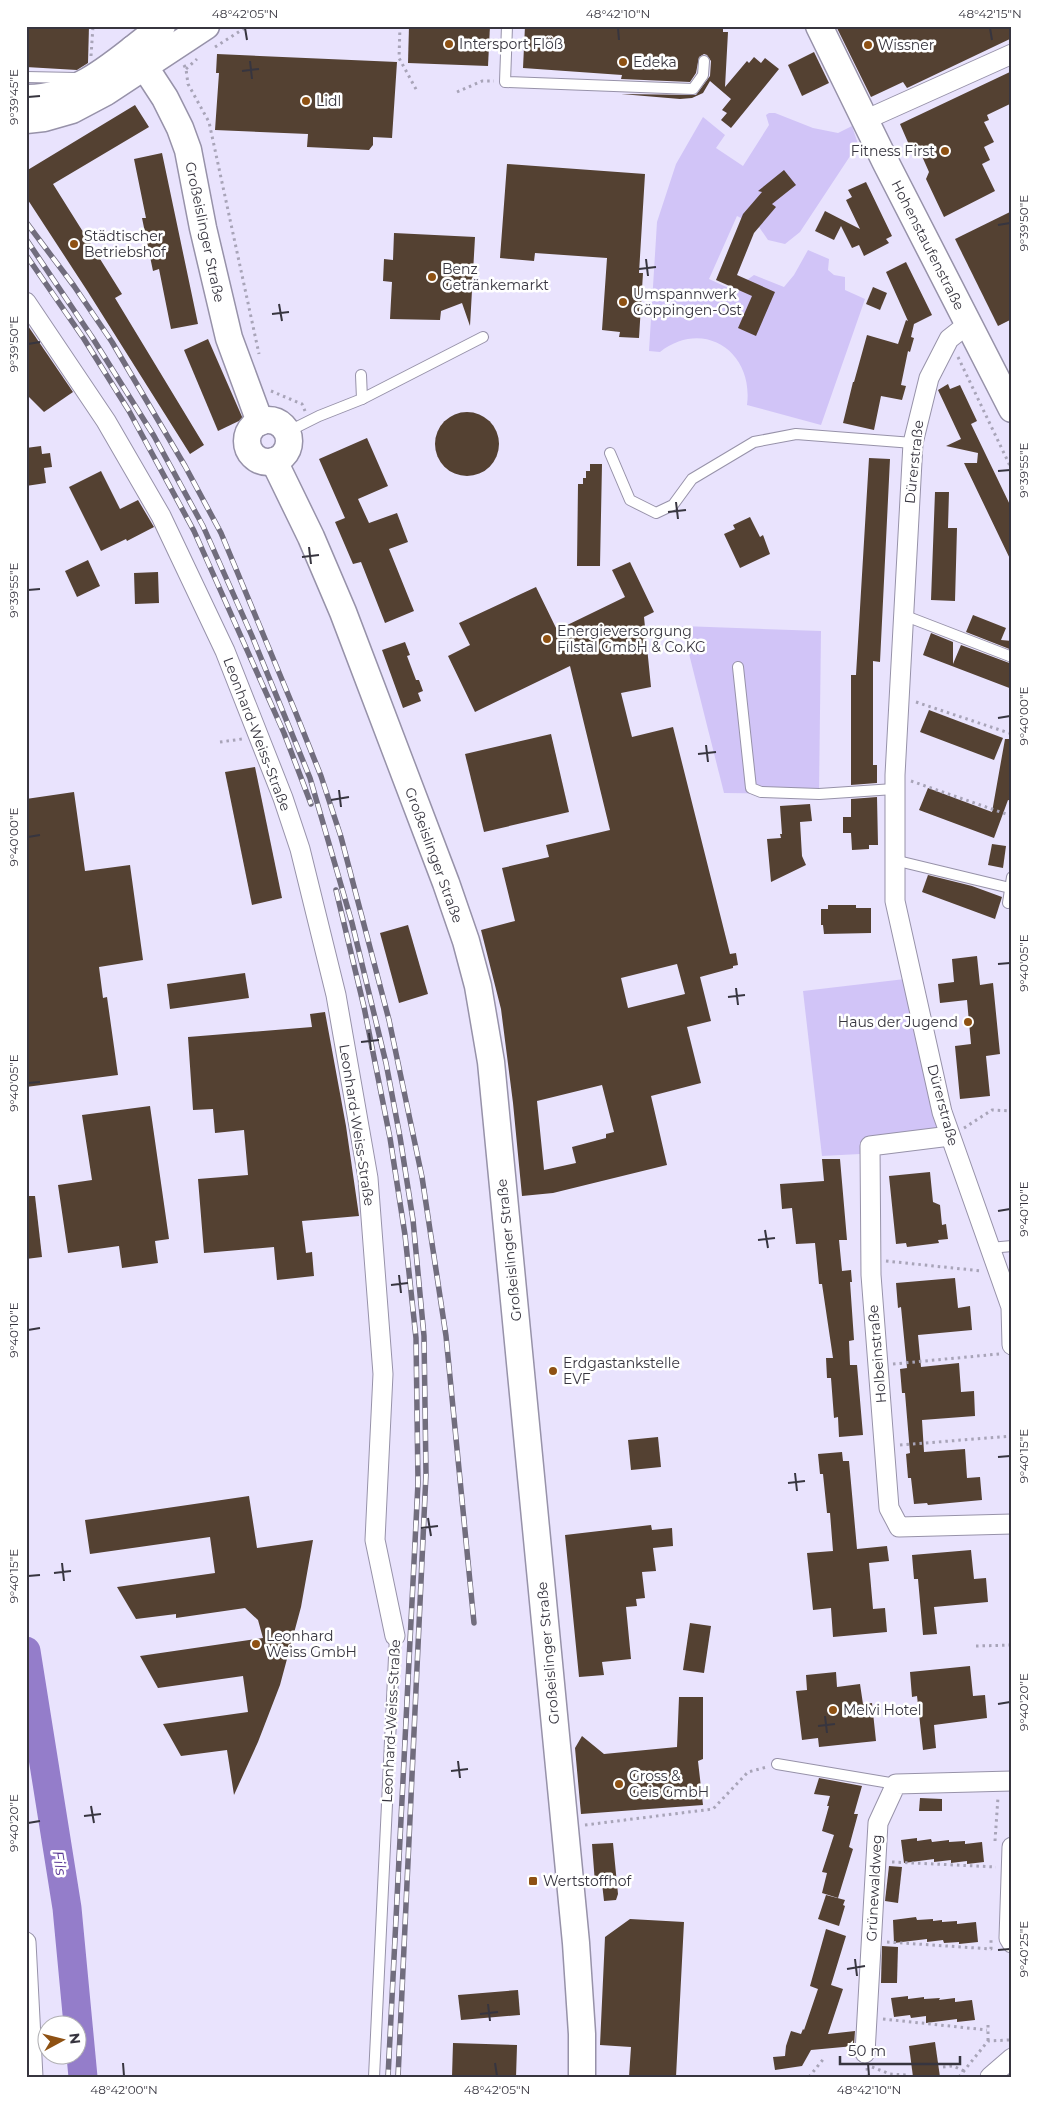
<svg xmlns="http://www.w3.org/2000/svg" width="1038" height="2103" viewBox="0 0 1038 2103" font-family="Montserrat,sans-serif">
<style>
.green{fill:#d1c4f7}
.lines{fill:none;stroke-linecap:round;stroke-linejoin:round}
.river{stroke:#947dca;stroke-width:29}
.building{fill:#544132;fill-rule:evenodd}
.service-casing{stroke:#9792a9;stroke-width:12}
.minor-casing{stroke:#9792a9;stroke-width:21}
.secondary-casing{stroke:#9792a9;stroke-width:29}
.path{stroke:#a8a4b8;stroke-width:3;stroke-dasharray:2.5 4;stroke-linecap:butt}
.service{stroke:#fff;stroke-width:10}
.minor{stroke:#fff;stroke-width:19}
.secondary{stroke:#fff;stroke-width:26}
.rail-casing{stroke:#716d7d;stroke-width:5.5}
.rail{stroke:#fff;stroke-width:4;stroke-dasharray:11;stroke-linecap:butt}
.ticks{fill:none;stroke:#37353f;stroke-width:2}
.poi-dot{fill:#8e5113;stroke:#fff;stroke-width:2}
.labels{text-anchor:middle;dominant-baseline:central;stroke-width:5;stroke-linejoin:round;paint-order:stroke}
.poi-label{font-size:14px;fill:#37353f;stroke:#fff;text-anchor:start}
.street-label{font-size:14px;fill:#37353f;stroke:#fff}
.water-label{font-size:15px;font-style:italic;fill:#5c3b97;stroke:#fff}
.neatline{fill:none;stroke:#37353f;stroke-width:2}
.ticks-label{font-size:12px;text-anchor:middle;fill:#37353f}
</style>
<rect width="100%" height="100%" fill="#e9e3fd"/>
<g class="green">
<path d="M769 113H775L813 128 838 133 852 126 858 144 800 232 785 244 768 240 759 227 737 216 709 279 733 290 754 275 784 287 794 275 808 250 829 259 828 270 834 275 845 277V290L865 299 821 425 747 405C754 352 704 318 660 352L649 351 657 222 676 164 703 117 725 135 716 148 743 166 769 125 766 115Z"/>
<polygon points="682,626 821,631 819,794 724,793"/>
<polygon points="905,979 941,1131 865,1138 860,1154 822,1156 803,991"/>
</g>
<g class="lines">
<polyline class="river" points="26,1651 67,1908 83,2077"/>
</g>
<g class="building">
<polygon points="26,26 89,26 88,63 77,70 26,67"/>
<polygon points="409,26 490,26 488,66 408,63"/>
<polygon points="525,26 723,26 723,32 728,32 725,87 747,61 749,63 754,57 761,63 765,58 779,69 731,128 721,120 727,113 722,110 731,99 710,81 703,93 692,98 680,99 621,94 696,95 710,76 711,61 707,55 704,54 699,57 696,73 690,82 621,79 622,75 523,68"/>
<polygon points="836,26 1012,26 1012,38 907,88 903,82 871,97"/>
<polygon points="814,52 829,83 802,96 788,65"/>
<polygon points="217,54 397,62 392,138 373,137 373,145 369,150 307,147 308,134 215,130 219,73 216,73"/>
<polygon points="1012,71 1012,103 987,115 989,120 984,122 994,142 984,147 990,160 982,164 995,191 944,217 926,179 929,172 921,154 913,146 910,147 900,124"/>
<polygon points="135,105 149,127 53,184 122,294 115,298 204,445 190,454 88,292 26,197 26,171"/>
<polygon points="162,153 198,324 171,329 159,269 153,271 142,218 146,218 134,159"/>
<polygon points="507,164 645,174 639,273 643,273 639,338 619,337 620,332 602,330 607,258 535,253 534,261 500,258"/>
<polygon points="784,170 796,185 772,204 776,207 754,233 737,275 775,292 756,336 738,328 752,296 716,280 743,214 762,192 758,191"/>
<polygon points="866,182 892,236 886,239 889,243 864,256 859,245 852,248 841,226 834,240 815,231 825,211 860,229 846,200 852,197 848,190"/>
<polygon points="1012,211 1012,319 998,326 955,239"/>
<polygon points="394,233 475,237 470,326 462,303 441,311 440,320 390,319 392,282 383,281 384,259 393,260"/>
<polygon points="906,262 932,315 914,324 911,337 914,338 910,352 908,351 901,385 906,386 902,400 881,396 874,430 843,423 853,382 854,382 867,335 898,344 906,320 908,321 886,272"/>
<polygon points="873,287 887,293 880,310 866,304"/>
<polygon points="26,323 73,392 44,412 26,394"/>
<polygon points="208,339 243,419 218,431 184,350"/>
<polygon points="948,384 950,389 960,385 977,421 971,424 1012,509 1012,563 964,463 977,463 978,453 946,446 961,439 938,390"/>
<circle cx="467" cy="444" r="32"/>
<polygon points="367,438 388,486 358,499 369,523 397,513 408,542 389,549 414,611 385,623 361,562 353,564 335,522 345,518 319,459"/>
<polygon points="41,446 42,454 50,453 52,467 44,468 46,483 26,486 26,448"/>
<polygon points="869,458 890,459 880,662 873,661 873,765 877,765 877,783 851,785 851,675 856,675"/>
<polygon points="590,464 602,464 600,566 577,566 578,484 583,484 583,478 586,478 586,471 590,471"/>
<polygon points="101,471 120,509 138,500 154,527 127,541 126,539 101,551 69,487"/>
<polygon points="935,492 949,492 948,528 957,528 955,601 931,600"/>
<polygon points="750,517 760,537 763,535 770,554 740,568 724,534 735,529 733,525"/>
<polygon points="88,560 100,586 77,597 65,571"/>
<path d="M630 562 654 612 644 617 651 687 621 693 632 737 673 727 730 954 736 953 738 965 733 966V968L700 977 711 1021 687 1027 701 1083 651 1096 667 1165 553 1193 522 1196 513 1103 501 1009 481 930 515 921 502 868 549 857 546 845 610 830 570 666 475 712 448 656 470 645 459 623 536 587 557 630 625 597 612 570ZM677 964 685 994 628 1008 621 978ZM602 1085 614 1132 606 1134V1138L572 1147 576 1163 544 1170 537 1101Z"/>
<polygon points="158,572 159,603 135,604 134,573"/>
<polygon points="973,615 1006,628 1001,640 1012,641 1012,650 966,632"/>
<polygon points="931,633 953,642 953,664 961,645 1012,664 1012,689 923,655"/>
<polygon points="405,642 410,655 407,656 416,680 419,680 423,691 418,693 421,701 403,708 382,650"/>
<polygon points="929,710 1003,738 994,760 920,732"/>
<polygon points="551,734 569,812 484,832 465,754"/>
<polygon points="1005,739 1012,739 1012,801 1008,800 994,838 919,810 928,788 992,812"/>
<polygon points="255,767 282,898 252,905 225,772"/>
<polygon points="74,792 85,871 130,865 143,960 99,967 103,998 107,997 118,1075 26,1087 26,799"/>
<polygon points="877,797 878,845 869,845 869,849 852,850 851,833 843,833 843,817 851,817 851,799"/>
<polygon points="810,804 812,821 800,822 802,856 806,865 771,882 767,839 781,838 780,834 782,834 780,806"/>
<polygon points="992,844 1006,846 1003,868 988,865"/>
<polygon points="928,875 972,886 1002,897 995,919 922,892"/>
<polygon points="828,905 856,905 856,908 871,908 871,933 824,934 823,925 821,925 821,909 828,909"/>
<polygon points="408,925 428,994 399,1003 380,933"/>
<polygon points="977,956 980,985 993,983 1000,1054 986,1056 990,1096 960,1099 955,1046 971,1044 967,1000 940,1003 938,984 954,982 952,959"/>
<polygon points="245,973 249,998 170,1009 167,984"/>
<polygon points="325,1012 346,1126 359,1216 302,1221 306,1253 312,1252 314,1276 277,1280 274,1247 204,1253 198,1179 248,1175 244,1130 215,1133 213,1109 193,1110 188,1037 312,1027 310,1014"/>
<polygon points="150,1106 169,1239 155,1241 158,1263 122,1268 119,1246 68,1253 58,1185 92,1180 82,1115"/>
<polygon points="822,1159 840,1159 847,1240 839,1240 842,1271 851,1270 852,1282 850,1282 854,1340 849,1341 850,1365 857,1365 863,1435 839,1437 838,1417 834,1418 831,1378 827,1378 826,1358 833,1358 822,1284 819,1284 815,1243 796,1244 792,1208 782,1209 780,1184 824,1181"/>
<polygon points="930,1172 933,1202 940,1205 942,1225 946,1224 948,1239 938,1240 939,1243 907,1247 906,1243 896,1244 889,1176"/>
<polygon points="26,1196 35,1196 42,1257 26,1259"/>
<polygon points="955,1278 958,1308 970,1306 972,1330 918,1335 921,1367 959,1363 961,1392 974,1391 975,1416 922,1420 924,1452 965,1449 967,1478 980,1477 982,1500 928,1505 927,1503 914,1504 911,1478 908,1478 906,1454 910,1453 905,1393 902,1393 900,1369 907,1368 901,1307 898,1308 896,1283"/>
<polygon points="658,1437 661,1467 631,1470 628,1440"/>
<polygon points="842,1452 843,1461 849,1461 857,1549 887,1546 889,1561 869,1563 873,1609 885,1608 887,1632 833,1637 831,1608 813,1610 807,1553 833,1551 830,1513 827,1513 823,1474 820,1474 818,1454"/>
<polygon points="249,1496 257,1548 313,1540 301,1607 280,1685 258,1742 234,1795 227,1750 181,1756 163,1724 248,1712 243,1676 158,1688 140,1656 263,1638 258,1620 245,1608 176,1618 176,1614 136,1619 117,1587 215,1573 210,1537 90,1554 85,1520"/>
<polygon points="651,1525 652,1530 672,1528 673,1546 653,1548 656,1571 642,1572 645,1598 636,1599 637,1606 626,1607 631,1659 602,1662 604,1675 579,1677 565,1535"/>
<polygon points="971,1550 974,1579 986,1578 988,1602 934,1607 937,1634 923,1635 918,1579 914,1579 912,1555"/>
<polygon points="690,1623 711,1626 704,1673 683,1670"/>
<polygon points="970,1666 973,1696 985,1695 987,1718 934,1725 936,1748 923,1750 917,1696 912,1697 910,1672"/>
<polygon points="836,1672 837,1687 860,1684 863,1704 872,1703 876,1741 819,1747 818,1738 802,1740 796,1691 807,1690 806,1675"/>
<polygon points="679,1697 703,1697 703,1759 698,1761 703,1805 581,1814 575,1748 582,1736 604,1754 677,1747"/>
<polygon points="819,1778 862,1786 854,1814 858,1814 849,1847 853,1849 838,1898 822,1893 827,1873 822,1872 834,1835 822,1831 829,1806 827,1806 830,1796 814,1794"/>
<polygon points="920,1798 942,1799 942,1811 919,1811"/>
<polygon points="917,1838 917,1841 931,1839 932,1842 949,1840 949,1842 965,1841 965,1844 982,1842 984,1862 967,1864 967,1861 951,1863 951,1860 934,1862 934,1859 904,1863 901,1840"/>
<polygon points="613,1843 618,1894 616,1900 604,1901 602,1883 595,1883 592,1844"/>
<polygon points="889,1866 902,1867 898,1903 885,1901"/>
<polygon points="826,1895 845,1900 843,1905 845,1906 839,1926 818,1919"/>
<polygon points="916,1917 917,1920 933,1919 933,1921 942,1920 942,1922 957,1921 957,1924 976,1922 978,1942 959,1944 959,1942 944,1943 943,1940 927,1942 927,1939 894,1943 893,1920"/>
<polygon points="630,1919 684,1922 676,2077 629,2077 631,2047 600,2045 605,1937"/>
<polygon points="826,1929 846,1936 831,1985 843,1989 828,2034 855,2031 854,2046 811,2050 802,2066 775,2070 773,2057 785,2056 786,2046 791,2031 801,2034 803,2029 804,2030 818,1989 810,1986"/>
<polygon points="882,1946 898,1947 897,1983 881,1983"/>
<polygon points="518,1990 520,2015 461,2020 458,1995"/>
<polygon points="908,1996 908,1999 924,1997 924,1999 940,1998 939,2000 955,1998 955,2002 972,2000 975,2020 957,2022 957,2019 926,2023 926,2016 911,2018 910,2015 894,2017 891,1998"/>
<polygon points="935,2042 940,2077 913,2077 909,2046"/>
<polygon points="453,2043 517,2045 516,2077 452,2077"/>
</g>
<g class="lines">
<defs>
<g id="service">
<polyline points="507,26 505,82 693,89 703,75 704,61"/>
<polyline points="26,77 76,78"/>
<polyline points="362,399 483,337"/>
<polyline points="287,432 319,416 362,399 361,375"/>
<polyline points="610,453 630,500 656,513 673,505 692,479 754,442 796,434 913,443"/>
<polyline points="903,615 1012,657"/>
<polyline points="738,667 751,788 761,792 819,794 894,789"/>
<polyline points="894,860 1010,888"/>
<polyline points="1008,903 1012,877"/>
<polyline points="990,1248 1012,1246"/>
<polyline points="777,1764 896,1784"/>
<polyline points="374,2077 395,1636"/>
</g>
<g id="minor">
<polyline points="865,120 1012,54"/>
<polyline points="26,302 106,421 161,516 225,651 283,798 300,849 336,995 368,1178 383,1374 375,1540 395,1636"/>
<polyline points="968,324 949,339 929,378 913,443 895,775 895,901 942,1112 1011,1307 1012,1345"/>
<polyline points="950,1136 870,1146 871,1275 889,1508 899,1527 1012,1524"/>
<polyline points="1012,1847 1009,1938 1012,1943"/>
<polyline points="26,1942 33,2077"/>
<polyline points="865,2053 878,1823 896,1784 1012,1781"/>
<polyline points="990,2077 1012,2058"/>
</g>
<g id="secondary">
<polyline points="819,26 886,163 1012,409"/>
<polyline points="133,49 165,98 180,128 188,150 203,228 229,338 260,422"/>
<path d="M26 98C81 99 121 57 162 26"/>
<polyline points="26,120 44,118 72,110 106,92 206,26"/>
<circle cx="268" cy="441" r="21"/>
<polyline points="274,461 311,537 343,612 446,883 466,941 478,986 491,1062 576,1943 582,2034 582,2077"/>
</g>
</defs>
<use href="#service" class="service-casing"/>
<use href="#minor" class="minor-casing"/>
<use href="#secondary" class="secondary-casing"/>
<g class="path">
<polyline points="400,26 399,58 417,91"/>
<polyline points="215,47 248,26"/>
<polyline points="91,56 93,26"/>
<polyline points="184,65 186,69 188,84 209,122 259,354"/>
<polyline points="186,69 197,59"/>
<polyline points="457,92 482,81 494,81"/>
<polyline points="958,357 1012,470"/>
<polyline points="271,391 302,404 305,411"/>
<polyline points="916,702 1012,734"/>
<polyline points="220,742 242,739"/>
<polyline points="911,781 1012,816"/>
<polyline points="964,1128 992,1110 1012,1111"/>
<polyline points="886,1261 982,1271"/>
<polyline points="893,1364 999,1354"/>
<polyline points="900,1445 1012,1436"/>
<polyline points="976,1646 1012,1645"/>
<polyline points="585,1825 713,1809 748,1772 767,1767"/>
<polyline points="995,1841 998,1797"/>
<polyline points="892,1862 996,1867"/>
<polyline points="887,1942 991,1949 991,1939"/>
<polyline points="883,2019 987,2030"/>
<polyline points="988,2025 988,2041"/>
<polyline points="872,2067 890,2074 907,2075"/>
<polyline points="943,2067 953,2066 964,2071"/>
<polyline points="867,2068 868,2077"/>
<polyline points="809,2077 825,2057"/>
<polyline points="959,2077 988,2041 1009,2040"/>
</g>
<use href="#service" class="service"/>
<use href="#minor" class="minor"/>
<use href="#secondary" class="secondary"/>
<defs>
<g id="rail">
<polyline points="26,222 74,286 112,342 185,466 221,533 295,711 321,776 341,837 389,1020 422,1177 446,1336 474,1623"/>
<polyline points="26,239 92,337 154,436 203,526 252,636 310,778 352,923 386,1063 400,1137 413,1220 424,1336 426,1474 398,2077"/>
<polyline points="26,255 84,339 129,411 194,531 284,733 311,804"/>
<polyline points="336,890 364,1007 390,1138 405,1235 416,1338 418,1483 388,2077"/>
</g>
</defs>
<use href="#rail" class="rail-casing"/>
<use href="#rail" class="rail"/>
</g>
<path class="ticks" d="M245 28 247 40M618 28 619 40M990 28 992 40M250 61 252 79M242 71 259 69M28 97 40 96M998 225 1010 223M646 259 648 276M639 269 656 267M279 304 282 321M272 314 289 312M28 344 40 342M998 471 1010 470M676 502 678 519M668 512 686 510M309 547 311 564M302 557 319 555M28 590 40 589M998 718 1010 716M706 745 708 762M698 754 716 752M339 790 341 807M331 800 349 797M28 837 40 835M998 964 1010 963M736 988 738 1005M728 997 745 995M369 1033 371 1050M361 1042 379 1040M28 1083 40 1082M998 1211 1010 1209M765 1230 768 1248M758 1240 775 1238M399 1275 401 1293M391 1285 408 1283M28 1330 40 1328M998 1457 1010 1456M795 1473 797 1491M788 1483 805 1481M428 1518 431 1536M421 1528 438 1526M62 1563 64 1581M54 1573 71 1571M28 1576 40 1575M998 1704 1010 1702M825 1716 827 1733M818 1726 835 1724M458 1761 460 1778M451 1771 468 1769M91 1806 94 1823M84 1816 101 1814M28 1823 40 1821M998 1950 1010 1949M855 1959 857 1976M847 1969 865 1966M488 2004 490 2021M480 2014 498 2012M123 2063 124 2076M495 2063 497 2076M868 2063 869 2076"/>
<g class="poi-dot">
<circle cx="449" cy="44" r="5"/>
<circle cx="868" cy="45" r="5"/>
<circle cx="623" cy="62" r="5"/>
<circle cx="306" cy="101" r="5"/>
<circle cx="945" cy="151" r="5"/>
<circle cx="74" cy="244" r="5"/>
<circle cx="432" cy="277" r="5"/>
<circle cx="623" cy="302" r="5"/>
<circle cx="547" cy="639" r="5"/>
<circle cx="968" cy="1022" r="5"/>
<circle cx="553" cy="1371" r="5"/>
<circle cx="256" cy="1644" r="5"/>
<circle cx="833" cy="1710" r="5"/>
<circle cx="619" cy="1784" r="5"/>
<rect x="528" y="1876" width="10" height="10" rx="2.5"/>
</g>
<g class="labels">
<g class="poi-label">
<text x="459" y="44">Intersport Flöß</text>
<text x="878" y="45">Wissner</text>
<text x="633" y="62">Edeka</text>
<text x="316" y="101">Lidl</text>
<text x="935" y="151" text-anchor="end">Fitness First</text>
<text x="84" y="236">Städtischer<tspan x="84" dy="16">Betriebshof</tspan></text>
<text x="442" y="269">Benz<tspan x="442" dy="16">Getränkemarkt</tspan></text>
<text x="633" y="294">Umspannwerk<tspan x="633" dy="16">Göppingen-Ost</tspan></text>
<text x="557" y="631">Energieversorgung<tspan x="557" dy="16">Filstal GmbH &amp; Co.KG</tspan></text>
<text x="958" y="1022" text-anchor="end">Haus der Jugend</text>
<text x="563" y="1363">Erdgastankstelle<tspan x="563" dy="16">EVF</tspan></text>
<text x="266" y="1636">Leonhard<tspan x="266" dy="16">Weiss GmbH</tspan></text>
<text x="843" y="1710">Melvi Hotel</text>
<text x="629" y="1776">Gross &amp;<tspan x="629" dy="16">Geis GmbH</tspan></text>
<text x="543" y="1881">Wertstoffhof</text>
</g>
<g class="street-label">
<text transform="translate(205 232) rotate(78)">Großeislinger Straße</text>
<text transform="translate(928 245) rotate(63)">Hohenstaufenstraße</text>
<text transform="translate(914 462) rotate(-84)">Dürerstraße</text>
<text transform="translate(257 734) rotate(69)">Leonhard-Weiss-Straße</text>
<text transform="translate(434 855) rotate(70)">Großeislinger Straße</text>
<text transform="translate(943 1105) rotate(75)">Dürerstraße</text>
<text transform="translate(357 1125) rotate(81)">Leonhard-Weiss-Straße</text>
<text transform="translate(509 1250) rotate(-96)">Großeislinger Straße</text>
<text transform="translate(877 1354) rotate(-95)">Holbeinstraße</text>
<text transform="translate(548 1653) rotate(-95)">Großeislinger Straße</text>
<text transform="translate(391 1721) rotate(-87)">Leonhard-Weiss-Straße</text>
<text transform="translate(874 1888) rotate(-87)">Grünewaldweg</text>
</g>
<g class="water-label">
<text transform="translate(60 1863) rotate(81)">Fils</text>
</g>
</g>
<rect width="1038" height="2103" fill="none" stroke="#ffffff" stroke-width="55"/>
<g transform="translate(62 2040) rotate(83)"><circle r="24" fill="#ffffff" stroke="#afaeb2"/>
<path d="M0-4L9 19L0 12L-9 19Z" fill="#8e5113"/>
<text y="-8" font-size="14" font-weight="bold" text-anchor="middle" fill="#37353f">N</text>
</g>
<path d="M840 2056v8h120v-8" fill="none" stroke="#37353f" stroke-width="2.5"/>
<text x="848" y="2056" font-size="15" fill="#37353f" stroke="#ffffff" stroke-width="4" paint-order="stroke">50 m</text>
<rect x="28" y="28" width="982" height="2048" class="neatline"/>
<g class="ticks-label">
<text x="245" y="18">48°42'05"N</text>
<text x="618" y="18">48°42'10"N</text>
<text x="990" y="18">48°42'15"N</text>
<text transform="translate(14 97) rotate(-90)" y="4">9°39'45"E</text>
<text transform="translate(1024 223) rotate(-90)" y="4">9°39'50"E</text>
<text transform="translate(14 344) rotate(-90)" y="4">9°39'50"E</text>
<text transform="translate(1024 470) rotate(-90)" y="4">9°39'55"E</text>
<text transform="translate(14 590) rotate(-90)" y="4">9°39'55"E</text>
<text transform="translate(1024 716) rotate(-90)" y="4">9°40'00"E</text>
<text transform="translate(14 837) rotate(-90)" y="4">9°40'00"E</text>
<text transform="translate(1024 963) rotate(-90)" y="4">9°40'05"E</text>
<text transform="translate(14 1083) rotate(-90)" y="4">9°40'05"E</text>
<text transform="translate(1024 1209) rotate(-90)" y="4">9°40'10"E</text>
<text transform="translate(14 1330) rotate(-90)" y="4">9°40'10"E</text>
<text transform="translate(1024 1456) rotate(-90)" y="4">9°40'15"E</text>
<text transform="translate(14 1576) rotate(-90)" y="4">9°40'15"E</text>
<text transform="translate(1024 1702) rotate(-90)" y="4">9°40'20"E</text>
<text transform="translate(14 1823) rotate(-90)" y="4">9°40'20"E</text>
<text transform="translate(1024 1949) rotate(-90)" y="4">9°40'25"E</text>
<text x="124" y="2094">48°42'00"N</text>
<text x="497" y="2094">48°42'05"N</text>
<text x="869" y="2094">48°42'10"N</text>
</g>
</svg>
